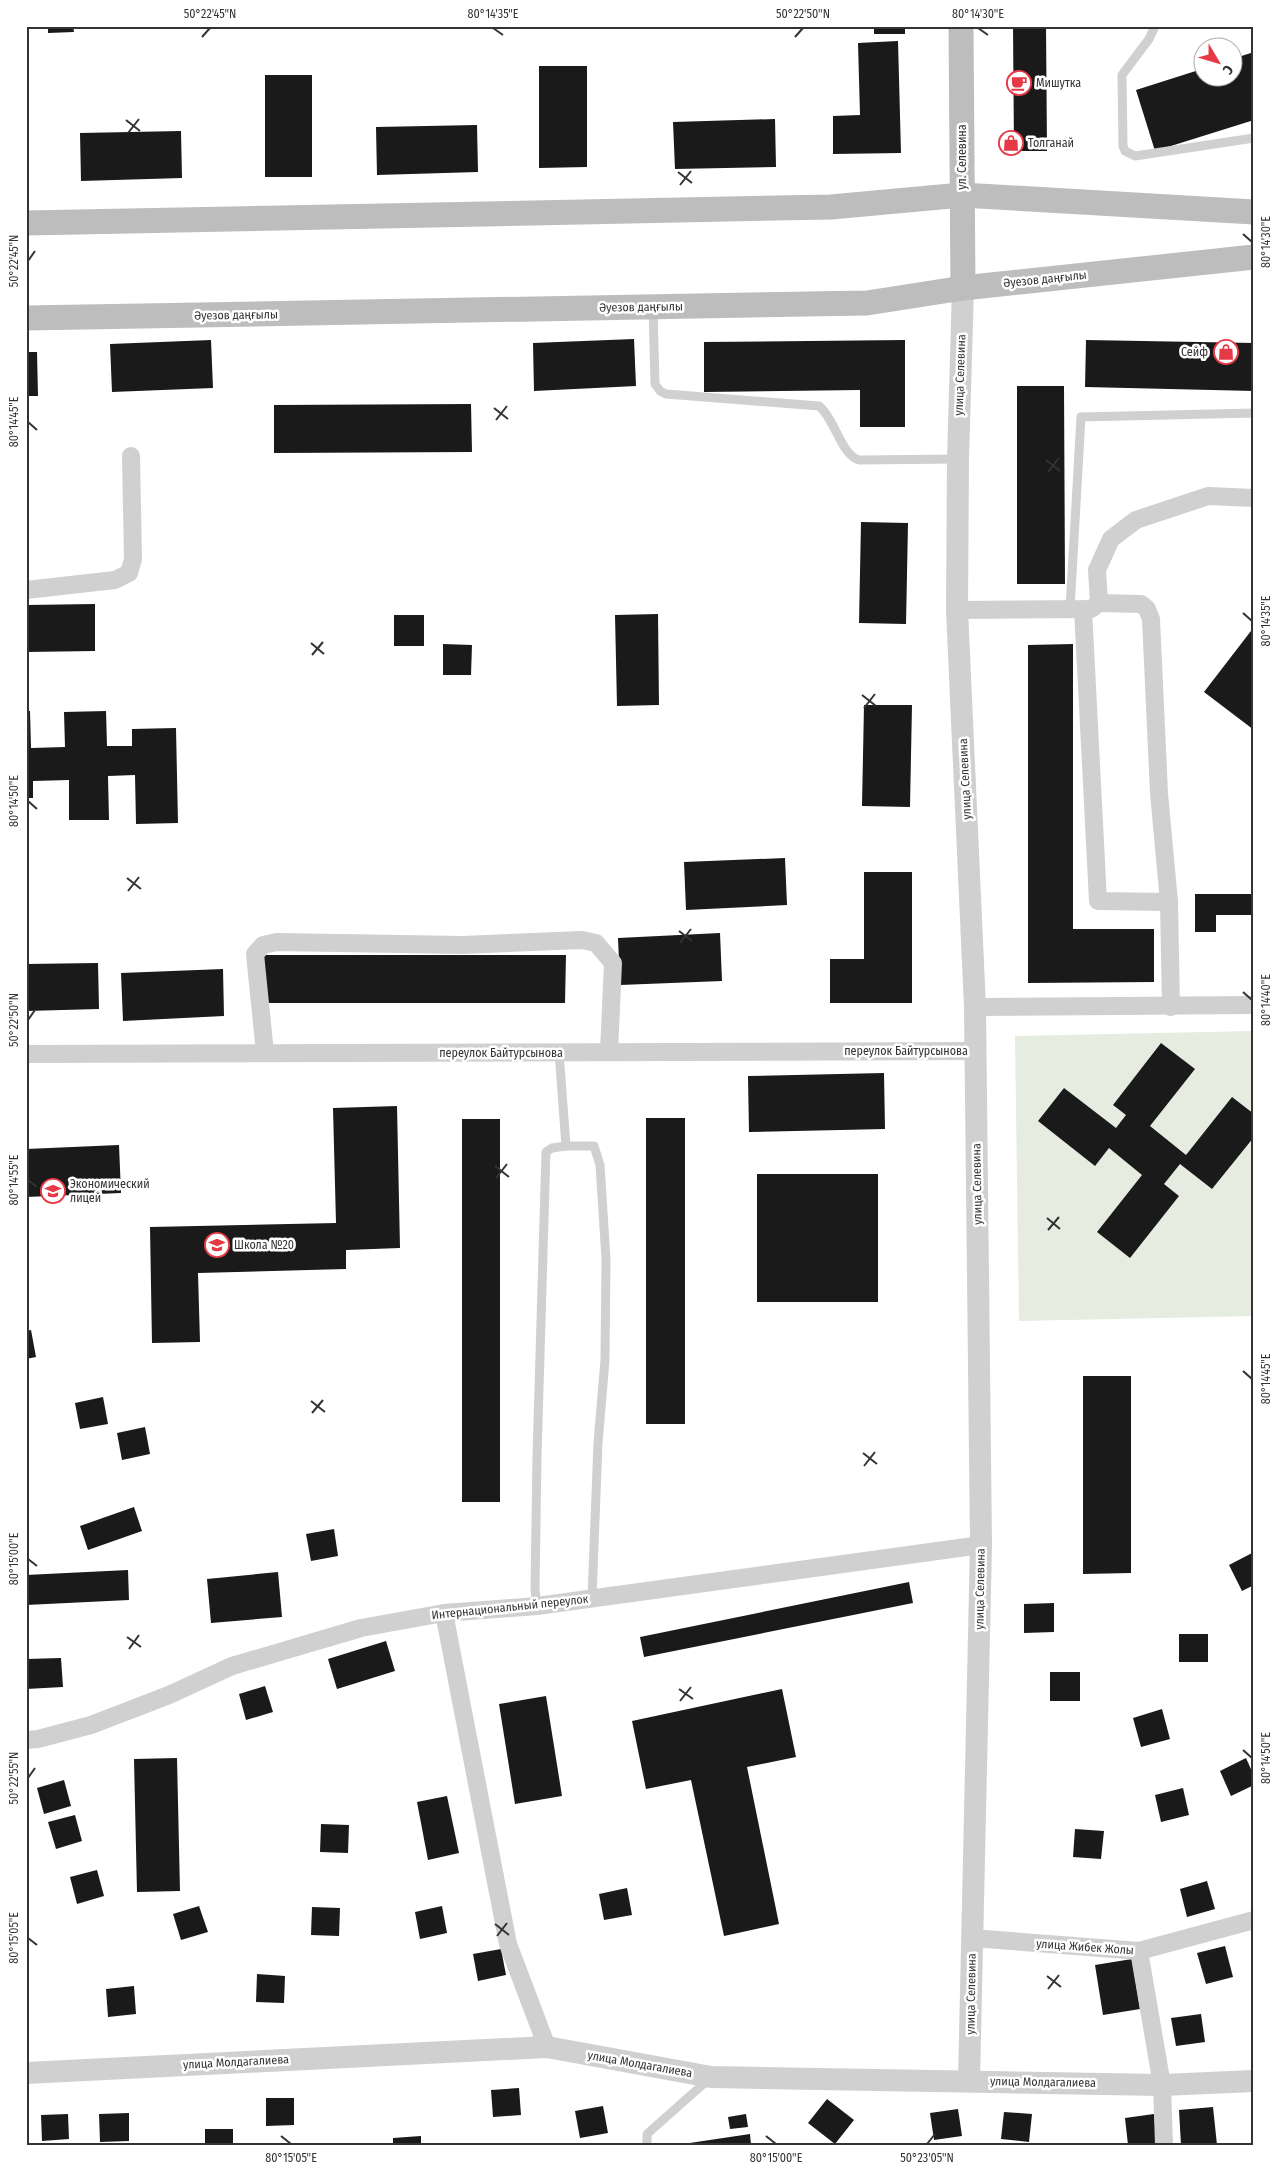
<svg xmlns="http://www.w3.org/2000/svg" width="1280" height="2171" viewBox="0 0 1280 2171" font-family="'Fira Sans Condensed',sans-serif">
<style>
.green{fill:#e6ecdf}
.building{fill:#1a1a1a}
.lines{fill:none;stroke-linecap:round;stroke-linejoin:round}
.service{stroke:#d0d0d0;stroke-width:9}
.minor{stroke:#d0d0d0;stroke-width:18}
.tertiary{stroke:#d0d0d0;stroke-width:22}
.secondary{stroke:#bdbdbd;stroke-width:25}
.ticks{fill:none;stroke:#333;stroke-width:2}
.labels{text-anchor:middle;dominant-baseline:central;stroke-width:5;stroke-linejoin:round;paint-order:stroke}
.poi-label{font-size:12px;fill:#333;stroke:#fff;text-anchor:start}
.street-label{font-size:12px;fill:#333;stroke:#fff}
.neatline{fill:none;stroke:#333;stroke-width:2}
.ticks-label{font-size:12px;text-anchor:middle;fill:#333}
</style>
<rect width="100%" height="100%" fill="#fff"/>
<polygon class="green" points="1254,1031 1254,1316 1019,1321 1015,1036"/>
<g class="building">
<polygon points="48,26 73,26 74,32 48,33"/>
<rect x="874" y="26" width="31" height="8"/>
<polygon points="1013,26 1046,26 1047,151 1014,151"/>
<polygon points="1098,26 1137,26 1137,28 1098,29"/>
<polygon points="898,41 901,153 833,154 833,116 860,115 858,43"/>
<polygon points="1254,52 1254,120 1155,151 1136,90 1202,69 1202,78 1232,78 1232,59"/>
<polygon points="539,66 587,66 587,167 539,168"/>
<rect x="265" y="75" width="47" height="102"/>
<polygon points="775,119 776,167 675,169 673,122"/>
<polygon points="477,125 478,172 377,175 376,127"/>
<polygon points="181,131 182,178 81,181 80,133"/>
<polygon points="634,339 636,386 534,391 533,343"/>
<polygon points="211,340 213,388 112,392 110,344"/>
<polygon points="905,340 905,427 860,427 860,390 704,392 704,342"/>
<polygon points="1086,340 1254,343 1254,391 1085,387"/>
<polygon points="26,352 37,352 38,396 26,396"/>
<polygon points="1017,386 1064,386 1065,584 1017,584"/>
<polygon points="471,404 472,452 274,453 274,405"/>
<polygon points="861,522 908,523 906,624 859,623"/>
<polygon points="95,604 95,651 26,652 26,605"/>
<polygon points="658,614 659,705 617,706 615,615"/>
<rect x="394" y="615" width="30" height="31"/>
<polygon points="1254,627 1254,730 1204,692"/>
<polygon points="443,644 472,645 471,675 443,675"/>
<polygon points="1073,644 1073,929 1154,929 1154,982 1028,983 1028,645"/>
<polygon points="864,705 912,705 910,807 862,806"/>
<polygon points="26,711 30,711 31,748 65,747 64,712 106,711 107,746 132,746 132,729 176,728 178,823 136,824 135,775 108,776 109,820 69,820 69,780 33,781 33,798 26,798"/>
<polygon points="785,858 787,905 686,910 684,862"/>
<polygon points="864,872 912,872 912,1003 830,1003 830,959 864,959"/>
<polygon points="1195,894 1254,894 1254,915 1216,915 1216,932 1195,932"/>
<polygon points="720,933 722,981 620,985 618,938"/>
<polygon points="264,955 566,955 565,1003 264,1003"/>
<polygon points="98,963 99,1009 26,1011 26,964"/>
<polygon points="223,969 224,1016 123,1021 121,973"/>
<polygon points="1161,1043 1195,1069 1150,1126 1186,1155 1232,1097 1254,1114 1254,1137 1212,1189 1180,1164 1164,1184 1179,1196 1130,1258 1097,1232 1142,1175 1109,1148 1095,1166 1038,1121 1064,1088 1116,1128 1126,1115 1113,1105"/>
<polygon points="884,1073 885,1129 749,1132 748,1076"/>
<polygon points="397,1106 400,1248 346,1250 346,1269 198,1273 200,1342 152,1343 150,1227 336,1223 333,1108"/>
<rect x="646" y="1118" width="39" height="306"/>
<rect x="462" y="1119" width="38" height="383"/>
<polygon points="119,1145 121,1193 26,1197 26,1149"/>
<rect x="757" y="1174" width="121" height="128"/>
<polygon points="31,1330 36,1357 26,1359 26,1331"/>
<polygon points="1083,1376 1131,1376 1131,1573 1083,1574"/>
<polygon points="103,1397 108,1424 80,1429 75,1403"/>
<polygon points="145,1427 150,1454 122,1460 117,1433"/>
<polygon points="134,1507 142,1531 88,1550 80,1526"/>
<polygon points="334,1529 338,1556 311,1561 306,1534"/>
<polygon points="1254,1552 1254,1585 1242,1591 1229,1565"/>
<polygon points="128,1570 129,1600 26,1605 26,1575"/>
<polygon points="278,1572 282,1617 211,1623 207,1579"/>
<polygon points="909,1582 913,1603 644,1657 640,1637"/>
<polygon points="1054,1603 1054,1632 1024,1633 1024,1604"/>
<rect x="1179" y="1634" width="29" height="28"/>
<polygon points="386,1641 395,1671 337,1689 328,1659"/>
<polygon points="61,1658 63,1687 26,1689 26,1659"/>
<rect x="1050" y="1672" width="30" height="29"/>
<polygon points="265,1686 273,1712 246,1720 239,1694"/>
<polygon points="782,1689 796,1757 747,1767 779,1924 724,1936 691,1780 646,1789 632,1721"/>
<polygon points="546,1696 562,1796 515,1804 499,1704"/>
<polygon points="1162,1709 1170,1739 1141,1747 1133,1718"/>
<polygon points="177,1758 180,1891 137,1892 134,1759"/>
<polygon points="1246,1758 1254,1776 1254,1785 1231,1796 1220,1771"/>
<polygon points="64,1780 71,1806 44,1814 37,1788"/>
<polygon points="1183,1788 1189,1815 1161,1822 1155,1795"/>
<polygon points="447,1796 459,1853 428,1860 417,1802"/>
<polygon points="75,1815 82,1841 56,1849 48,1822"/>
<polygon points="321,1824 349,1825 348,1853 320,1852"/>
<polygon points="1075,1829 1104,1831 1101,1859 1073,1857"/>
<polygon points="97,1870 104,1896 77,1904 70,1877"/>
<polygon points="1207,1881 1215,1909 1187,1917 1180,1889"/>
<polygon points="627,1888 632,1915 604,1920 599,1894"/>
<polygon points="199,1906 208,1932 181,1940 173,1914"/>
<polygon points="442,1906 447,1933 420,1939 415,1912"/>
<polygon points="312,1907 340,1908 339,1936 311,1935"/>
<polygon points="1225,1946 1233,1977 1206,1984 1197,1953"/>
<polygon points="501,1949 506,1975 478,1981 473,1954"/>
<polygon points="1132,1959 1140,2009 1103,2015 1095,1965"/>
<polygon points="257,1974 285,1976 284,2003 256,2002"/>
<polygon points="134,1986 136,2014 108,2017 106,1989"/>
<polygon points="1201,2014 1205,2042 1176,2046 1171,2018"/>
<polygon points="519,2088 521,2115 493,2117 491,2090"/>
<polygon points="266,2098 294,2098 294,2125 266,2126"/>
<polygon points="827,2099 854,2120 835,2144 808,2123"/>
<polygon points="603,2106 608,2133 580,2138 575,2111"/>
<polygon points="1213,2107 1217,2145 1181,2145 1179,2110"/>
<polygon points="958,2109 962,2136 934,2140 930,2113"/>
<polygon points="1004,2112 1032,2114 1029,2142 1001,2139"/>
<polygon points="129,2113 129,2141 100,2142 99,2114"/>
<polygon points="26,2114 28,2114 29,2142 26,2142"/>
<polygon points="68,2114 69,2139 42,2141 41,2115"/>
<polygon points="746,2114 748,2127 730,2129 728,2117"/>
<polygon points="1154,2114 1157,2145 1128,2145 1125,2118"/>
<rect x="205" y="2129" width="28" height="16"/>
<polygon points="750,2134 751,2145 683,2145 683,2144"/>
<polygon points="421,2136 421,2145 393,2145 393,2138"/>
</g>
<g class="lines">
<g class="service">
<polyline points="1155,26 1149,39 1122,75 1123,146 1125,151 1135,156 1254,138"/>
<path d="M653 309 655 384 660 391 666 394 819 406C835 419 841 455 859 460L958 459"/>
<polyline points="1070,609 1081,417 1254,413"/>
<polyline points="566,1146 594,1146 600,1165 606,1259 605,1360 598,1443 592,1598"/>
<polyline points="537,1606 535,1589 537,1456 546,1152 552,1148 566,1146 559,1052"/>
<polyline points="647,2145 647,2134 709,2079"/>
</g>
<g class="minor">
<polyline points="26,590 115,580 129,573 133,559 131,456"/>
<polyline points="1099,603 1141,604 1147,609 1151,619 1159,793 1169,902 1171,1007"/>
<polyline points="1083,609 1098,901 1169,902"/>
<polyline points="957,610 1091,609 1099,603 1097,570 1111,539 1136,520 1208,496 1254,498"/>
<polyline points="975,1007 1254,1005"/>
<polyline points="265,1053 255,954 263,945 277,942 463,945 582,940 596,943 613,963 609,1052"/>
<polyline points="26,1054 976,1051"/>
<polyline points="444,1613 508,1944 547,2047"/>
<polyline points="26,1740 38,1739 91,1725 169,1695 232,1666 361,1628 444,1613 537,1606 981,1545"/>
<polyline points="972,1938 1139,1951 1254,1920"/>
<polyline points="1139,1951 1162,2085 1164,2145"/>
</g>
<g class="tertiary">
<polyline points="963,288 958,459 957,610 975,1007 981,1545 969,2081"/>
<polyline points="26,2073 547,2047 711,2077 1162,2085 1254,2081"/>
</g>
<g class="secondary">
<polyline points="961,26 963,288"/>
<polyline points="26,223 831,207 962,195 1254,212"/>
<polyline points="26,318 867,303 963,288 1254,257"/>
</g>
</g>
<path class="ticks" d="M493 28 503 35M978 28 988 35M202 37 210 28M795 37 803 28M126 120 140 131M128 133 139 119M678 172 692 183M680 185 691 171M1243 234 1252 242M28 261 35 251M494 408 508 419M496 420 507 406M28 422 37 430M1046 460 1060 471M1048 472 1059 458M1243 613 1252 621M311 643 324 654M312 655 323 642M862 695 876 706M864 708 875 694M28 801 37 809M127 878 141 889M128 891 139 877M679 931 692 941M680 943 691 929M1243 992 1252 1000M28 1020 35 1010M495 1166 509 1177M496 1178 507 1164M28 1180 37 1187M1047 1218 1060 1229M1048 1230 1059 1217M1243 1371 1252 1379M311 1401 325 1412M312 1413 323 1400M863 1453 877 1464M864 1466 875 1452M28 1559 37 1566M127 1637 141 1647M129 1649 139 1635M679 1689 693 1699M680 1701 691 1687M1243 1750 1252 1758M28 1778 35 1768M495 1924 509 1935M497 1936 507 1923M28 1938 37 1945M1047 1976 1061 1987M1048 1989 1059 1975M281 2136 291 2144M766 2136 776 2144M927 2144 935 2134"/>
<defs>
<symbol id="cafe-ring" viewBox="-11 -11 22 22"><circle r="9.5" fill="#fff" stroke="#e63946" stroke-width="1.5"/><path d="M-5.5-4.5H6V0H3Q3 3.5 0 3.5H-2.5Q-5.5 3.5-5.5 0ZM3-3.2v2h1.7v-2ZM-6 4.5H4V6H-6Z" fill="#e63946"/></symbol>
<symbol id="shop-ring" viewBox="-11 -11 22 22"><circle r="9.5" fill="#fff" stroke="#e63946" stroke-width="1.5"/><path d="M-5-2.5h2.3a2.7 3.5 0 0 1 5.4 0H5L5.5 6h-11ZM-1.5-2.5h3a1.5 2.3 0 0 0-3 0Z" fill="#e63946"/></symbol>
<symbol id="school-ring" viewBox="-11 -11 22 22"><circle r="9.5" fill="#fff" stroke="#e63946" stroke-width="1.5"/><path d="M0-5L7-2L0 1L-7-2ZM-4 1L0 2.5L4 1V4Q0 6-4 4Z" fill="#e63946"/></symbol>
</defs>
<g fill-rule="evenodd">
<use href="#cafe-ring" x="1005" y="69" width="28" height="28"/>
<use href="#shop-ring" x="997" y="129" width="28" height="28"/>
<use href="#shop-ring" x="1212" y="338" width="28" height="28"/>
<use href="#school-ring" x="39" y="1177" width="28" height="28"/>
<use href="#school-ring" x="203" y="1231" width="28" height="28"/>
</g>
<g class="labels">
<g class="poi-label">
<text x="1036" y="83">Мишутка</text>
<text x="1028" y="143">Толганай</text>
<text x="1208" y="352" text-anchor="end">Сейф</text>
<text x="70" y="1184">Экономический<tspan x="70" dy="14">лицей</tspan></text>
<text x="234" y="1245">Школа №20</text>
</g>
<g class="street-label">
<text transform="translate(962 157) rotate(-90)">ул. Селевина</text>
<text transform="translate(1045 279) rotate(-6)">Әуезов даңғылы</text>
<text transform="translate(641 307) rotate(-1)">Әуезов даңғылы</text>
<text transform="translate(236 315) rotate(-1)">Әуезов даңғылы</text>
<text transform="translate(960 375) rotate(-88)">улица Селевина</text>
<text transform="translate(965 779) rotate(-93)">улица Селевина</text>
<text x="906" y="1051">переулок Байтурсынова</text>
<text x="501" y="1053">переулок Байтурсынова</text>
<text transform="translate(977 1184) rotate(-91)">улица Селевина</text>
<text transform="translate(980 1589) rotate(-89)">улица Селевина</text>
<text transform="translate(510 1607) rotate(-6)">Интернациональный переулок</text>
<text transform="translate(1085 1947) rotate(4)">улица Жибек Жолы</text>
<text transform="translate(971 1994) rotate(-89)">улица Селевина</text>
<text transform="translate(236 2062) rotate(-3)">улица Молдагалиева</text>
<text transform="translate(640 2064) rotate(10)">улица Молдагалиева</text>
<text transform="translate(1043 2082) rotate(1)">улица Молдагалиева</text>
</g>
</g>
<rect width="1280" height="2171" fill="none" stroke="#ffffff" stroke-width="55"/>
<g transform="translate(1218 62) rotate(128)"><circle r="24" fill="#ffffff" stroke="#adadad"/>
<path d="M0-4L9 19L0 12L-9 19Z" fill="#e63946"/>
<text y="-8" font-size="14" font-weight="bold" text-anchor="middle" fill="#333333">С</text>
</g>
<rect x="28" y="28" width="1224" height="2116" class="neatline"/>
<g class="ticks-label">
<text x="210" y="18">50°22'45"N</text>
<text x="493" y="18">80°14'35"E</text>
<text x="803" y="18">50°22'50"N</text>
<text x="978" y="18">80°14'30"E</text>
<text transform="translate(1266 242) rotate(-90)" y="4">80°14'30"E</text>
<text transform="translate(14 261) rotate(-90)" y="4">50°22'45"N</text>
<text transform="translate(14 422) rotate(-90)" y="4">80°14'45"E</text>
<text transform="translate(1266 621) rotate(-90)" y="4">80°14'35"E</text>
<text transform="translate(14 801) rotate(-90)" y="4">80°14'50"E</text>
<text transform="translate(1266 1000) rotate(-90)" y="4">80°14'40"E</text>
<text transform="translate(14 1020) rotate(-90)" y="4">50°22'50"N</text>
<text transform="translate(14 1180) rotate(-90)" y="4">80°14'55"E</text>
<text transform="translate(1266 1379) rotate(-90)" y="4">80°14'45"E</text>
<text transform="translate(14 1559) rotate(-90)" y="4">80°15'00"E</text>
<text transform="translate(1266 1758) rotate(-90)" y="4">80°14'50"E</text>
<text transform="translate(14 1778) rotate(-90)" y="4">50°22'55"N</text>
<text transform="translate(14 1938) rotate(-90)" y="4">80°15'05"E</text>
<text x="291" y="2162">80°15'05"E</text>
<text x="776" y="2162">80°15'00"E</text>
<text x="927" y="2162">50°23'05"N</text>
</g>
</svg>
